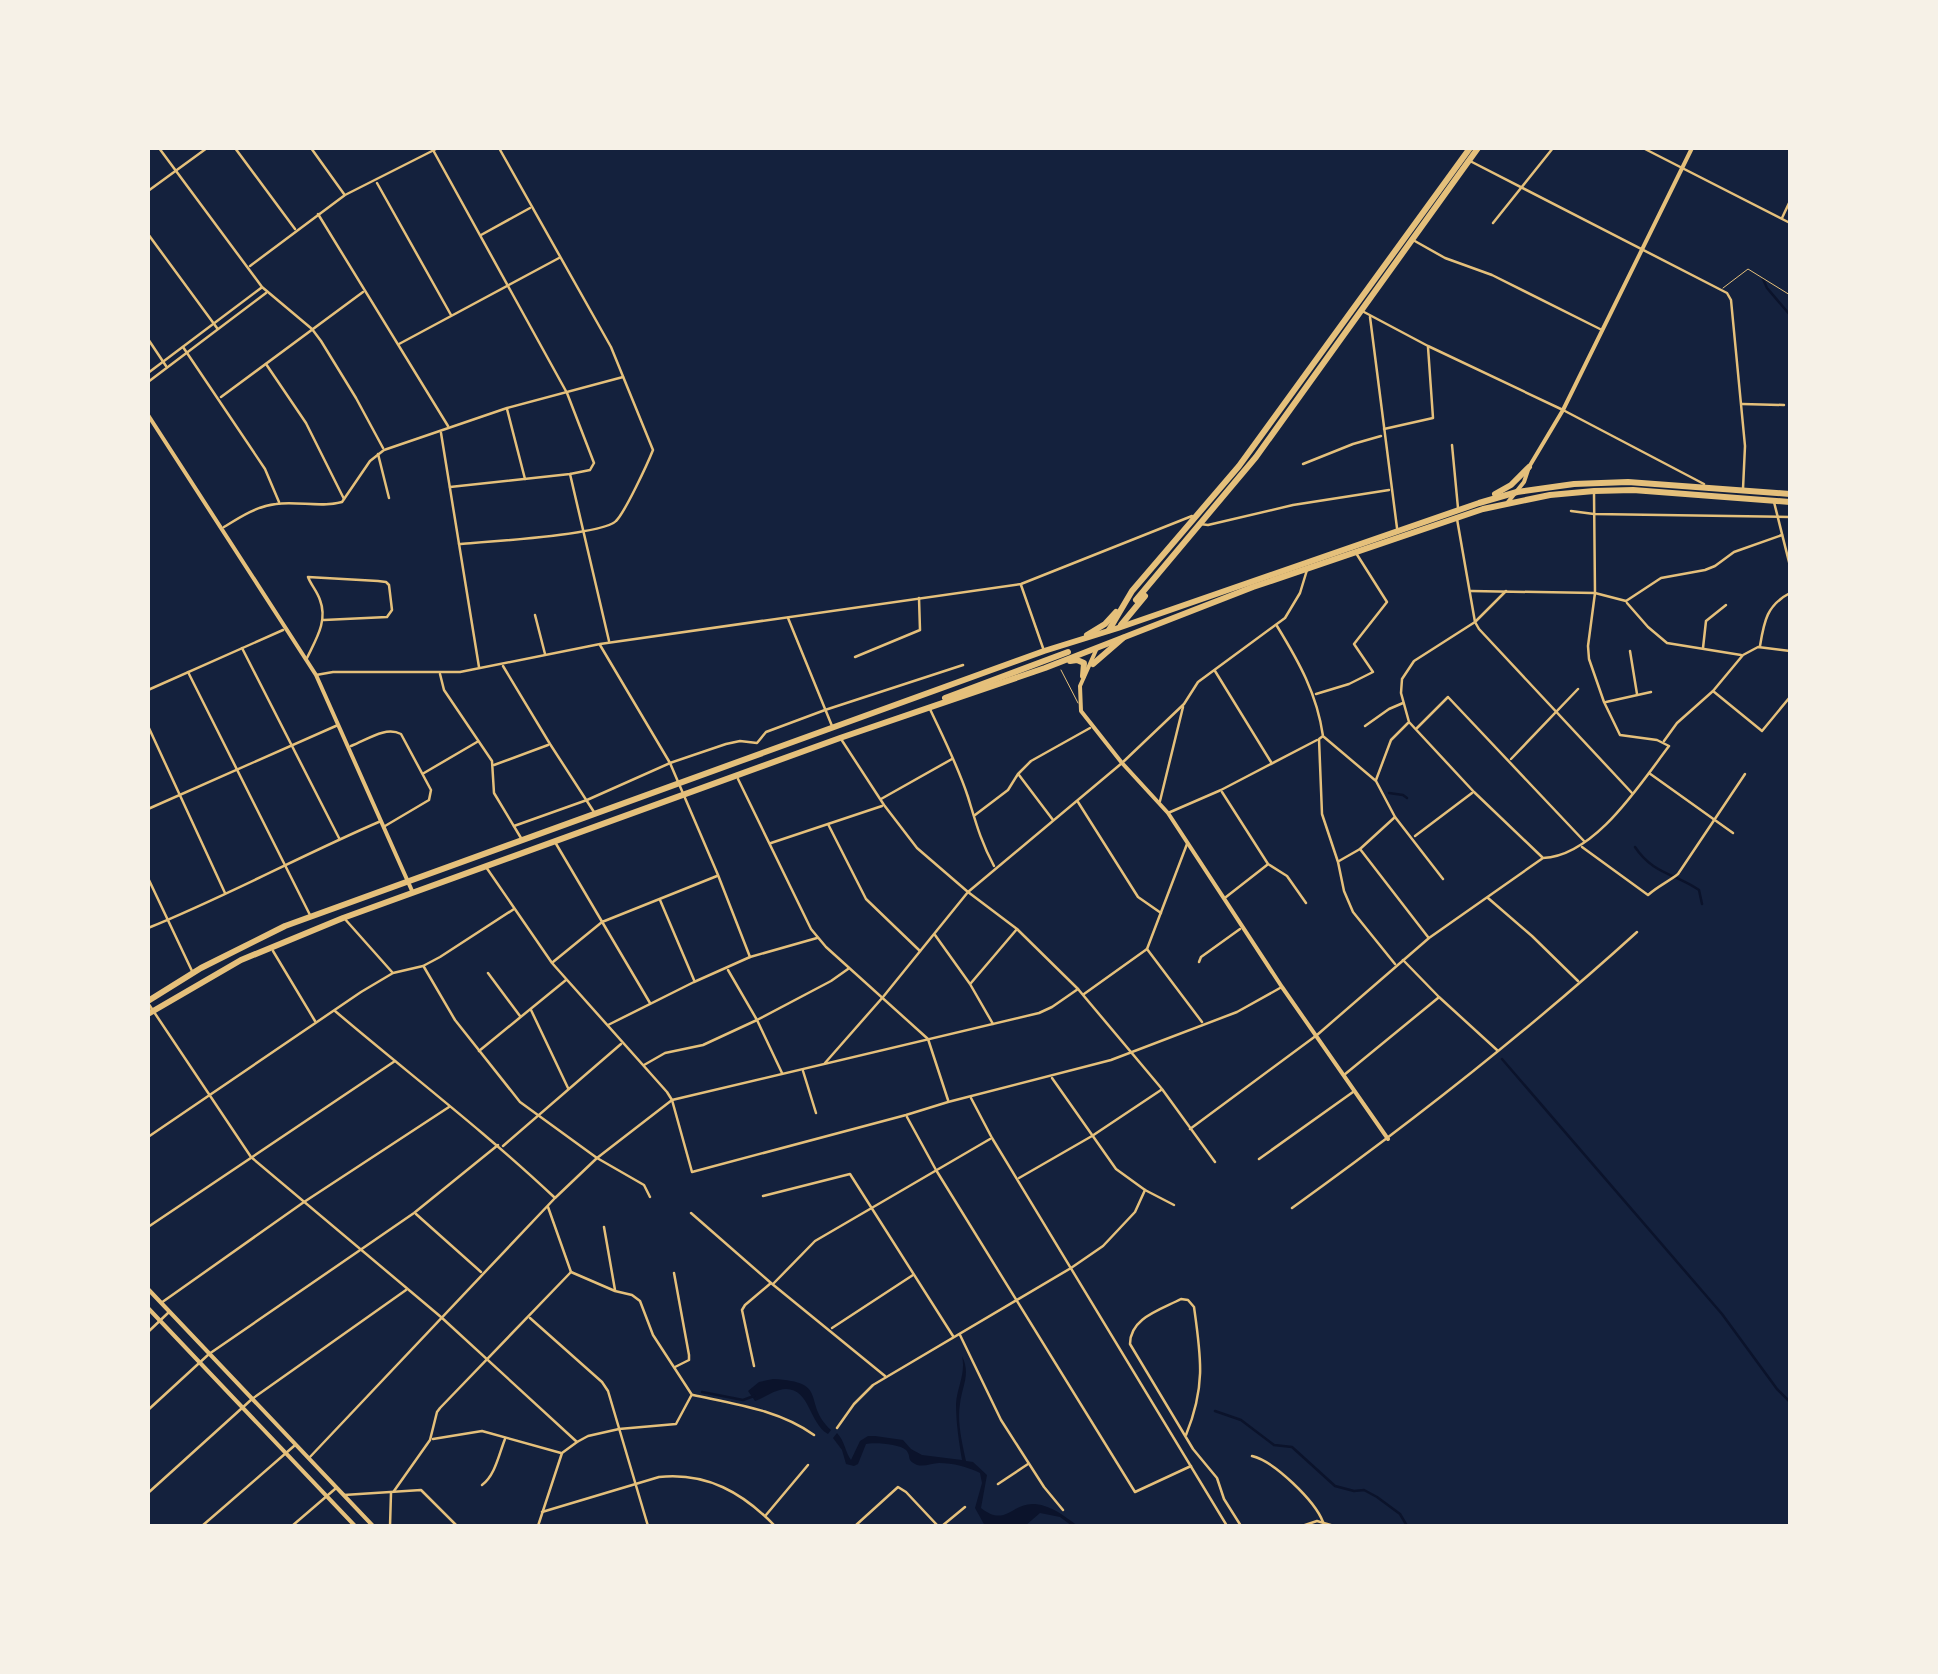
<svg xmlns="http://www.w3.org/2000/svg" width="1938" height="1674" viewBox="0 0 1938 1674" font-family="Cabin,sans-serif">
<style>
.water{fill:#0b132b}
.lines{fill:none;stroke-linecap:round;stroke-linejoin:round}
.stream{stroke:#0b132b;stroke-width:2.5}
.service{stroke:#e5c07b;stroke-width:1}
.minor{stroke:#e5c07b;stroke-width:2.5}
.tertiary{stroke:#e5c07b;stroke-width:4}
.trunk{stroke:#e5c07b;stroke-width:6}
</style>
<rect width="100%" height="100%" fill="#14213d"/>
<g class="water">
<path d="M962 1356C971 1374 962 1386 960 1404 957 1422 962 1443 966 1461L973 1462 987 1475 981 1508C1006 1528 1012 1502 1035 1504 1053 1506 1064 1516 1078 1526L1088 1524 1094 1526H1072L1060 1517 1040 1513 1025 1526H985L975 1508 982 1483 980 1473C968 1467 953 1463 939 1463 932 1463 922 1468 915 1464 906 1459 912 1457 906 1450 900 1444 874 1442 866 1444L858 1464 854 1466 846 1464 842 1450 833 1438 837 1433C845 1441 845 1452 851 1460L860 1441 868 1436H875L903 1440 911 1449 922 1455 962 1460C959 1442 956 1423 956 1404 957 1387 966 1374 962 1356Z"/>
<path d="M773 1379C831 1382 801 1402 831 1430L828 1434C809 1423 810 1389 786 1389 775 1389 765 1398 755 1401L748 1391 759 1382Z"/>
</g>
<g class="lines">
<g class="stream">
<polyline points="1763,279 1767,288 1790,315"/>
<polyline points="1389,793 1403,795 1407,798"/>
<path d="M1635 847C1653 874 1674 873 1699 890L1702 904"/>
<polyline points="1502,1059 1722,1314 1777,1389 1790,1402"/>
<polyline points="702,1392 743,1400 754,1396"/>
<polyline points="1215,1411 1241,1420 1274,1445 1292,1447 1335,1486 1354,1491 1364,1490 1377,1497 1400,1514 1407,1526"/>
</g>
<g class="service">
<polyline points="1723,288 1748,269 1790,295"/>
<polyline points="1061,670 1078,703"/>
</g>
<g class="minor">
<polyline points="159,148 262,287 312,329 321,341 356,398 383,448"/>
<polyline points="235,148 295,229"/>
<polyline points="311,148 344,194"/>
<polyline points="1643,148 1790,223"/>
<polyline points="433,150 567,393 594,463 590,470 570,474 450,487"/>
<polyline points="1470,161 1727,293 1731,300 1745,446 1743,489"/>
<polyline points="377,183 451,315"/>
<polyline points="148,191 207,148"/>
<polyline points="318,214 448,426"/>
<polyline points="1782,218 1790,201"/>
<polyline points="1493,223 1553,148"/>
<polyline points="148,234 217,328"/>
<polyline points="481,235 530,208"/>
<polyline points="1413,240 1445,258 1492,275 1600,329"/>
<polyline points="250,266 345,195 438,148"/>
<polyline points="1364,312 1428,346 1563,410 1704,484"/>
<polyline points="1370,317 1397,528"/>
<polyline points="148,339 166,366"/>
<polyline points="399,344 559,258"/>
<polyline points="183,347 265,469 279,502"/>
<polyline points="266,364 306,423 344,499"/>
<polyline points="148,373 261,288"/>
<polyline points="148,382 266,293"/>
<polyline points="221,397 363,292"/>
<polyline points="1742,404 1784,405"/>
<polyline points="507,409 525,479"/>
<polyline points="1384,429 1433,418 1428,347"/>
<polyline points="441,433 479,667"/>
<polyline points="1452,445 1458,508"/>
<polyline points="378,454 389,498"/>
<polyline points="1303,464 1353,444 1381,436"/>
<polyline points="570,474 609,641"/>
<polyline points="1774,502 1790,566"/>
<polyline points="1571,511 1594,514 1790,517"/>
<polyline points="1457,519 1475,622 1479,629 1632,793"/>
<polyline points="1200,524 1208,525 1293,505 1389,490"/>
<path d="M224 527C240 517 257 506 276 504 298 501 321 508 342 502L370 461 384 450 507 408 623 377"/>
<path d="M459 544C484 542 603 535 616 521 625 512 647 465 653 450L611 347 499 148"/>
<polyline points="1021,585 1043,648"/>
<polyline points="1471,591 1595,593 1626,601"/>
<polyline points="1506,591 1475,622 1414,661 1402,679 1401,693 1409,722 1474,792 1542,857"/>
<polyline points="1626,601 1661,578 1705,570 1715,566 1734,552 1782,535"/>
<polyline points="1627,603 1648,627 1667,643 1741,655"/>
<polyline points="535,615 545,654"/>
<polyline points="788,618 832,726"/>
<path d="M1277 626C1299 662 1317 694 1323 736L1319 739 1322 814 1338 862 1344 891 1353 912 1395 964"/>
<polyline points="600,645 670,763 718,875 750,957"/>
<path d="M1760 646C1764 621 1767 605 1790 593"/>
<polyline points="242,648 339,838"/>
<polyline points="1703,648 1706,621 1726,605"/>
<polyline points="1630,651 1637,694"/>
<polyline points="855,657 920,630 919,598"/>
<path d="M307 658C316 639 328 621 320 600 317 591 311 585 308 577L378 581 386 582 389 585 392 610 387 617 324 620"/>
<polyline points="503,666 550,744 594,812"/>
<polyline points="1215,671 1271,762"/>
<polyline points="188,672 310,915"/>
<polyline points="440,674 444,690 492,761 494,793 521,838"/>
<polyline points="316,675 333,672 460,672 600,644 1021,584 1192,516"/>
<polyline points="148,690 283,630"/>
<polyline points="1713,691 1762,731 1790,697"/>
<polyline points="1316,694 1349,684 1373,672 1354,644 1387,602 1356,553"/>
<polyline points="1606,702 1651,692"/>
<path d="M929 707C943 737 958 766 968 797 976 823 981 842 994 866"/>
<polyline points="148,726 225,893"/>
<polyline points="1365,726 1389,709 1403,703"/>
<polyline points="1417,728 1448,697 1584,841"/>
<polyline points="1324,737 1376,781 1395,817 1443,879"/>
<polyline points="841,739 884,805 917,848 968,892 1017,929 1078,989 1162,1089 1215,1162"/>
<polyline points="1664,741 1677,723 1713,691 1743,655 1758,647 1790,651"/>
<path d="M351 746C367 740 385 726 401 734L431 790 429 800 385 826"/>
<polyline points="1511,759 1578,689"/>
<polyline points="494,765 548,745"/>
<polyline points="424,773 477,742"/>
<polyline points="1649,773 1733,833"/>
<polyline points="1019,775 1053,820"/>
<polyline points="738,779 811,929 826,947 928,1039 948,1100"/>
<polyline points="1376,780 1391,740 1408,723"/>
<polyline points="1222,792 1268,864 1287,876 1306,903"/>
<polyline points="881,799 952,759"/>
<polyline points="1160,801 1183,707"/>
<polyline points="1078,802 1138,897 1161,913"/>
<polyline points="148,809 338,725"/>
<polyline points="1168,813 1221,790 1317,740"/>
<polyline points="975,815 1008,790 1018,774 1031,761 1090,728"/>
<polyline points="828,824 866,899 920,951"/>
<polyline points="514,826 587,800 670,763 726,744 740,741 757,743 766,732 825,710 963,665"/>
<polyline points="1415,836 1472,793"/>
<polyline points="555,842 650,1003"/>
<polyline points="771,843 882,806"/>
<path d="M1582 847 1648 895C1658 886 1668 882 1678 874L1745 774"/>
<polyline points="1360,849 1428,937"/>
<polyline points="1339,861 1360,849 1395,817"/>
<polyline points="486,867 552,963 667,1092 672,1100 692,1172 906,1115 948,1102 1111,1060 1237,1012 1280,988"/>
<polyline points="148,878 192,971"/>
<polyline points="1226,897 1267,865"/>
<polyline points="1488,898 1532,936 1578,981"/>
<polyline points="660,900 694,980"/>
<polyline points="344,918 392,972"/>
<path d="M148 928C227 896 302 855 381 821"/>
<polyline points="935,935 970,984 993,1024"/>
<polyline points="1147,949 1202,1022"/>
<polyline points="273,951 315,1021"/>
<polyline points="1403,960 1439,997 1497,1050"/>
<polyline points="553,962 602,922 717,876"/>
<polyline points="1199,962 1201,957 1240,929"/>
<polyline points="424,967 455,1020 520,1102 597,1158 644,1185 650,1197"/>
<polyline points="728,970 757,1020 782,1073"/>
<polyline points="488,973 520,1016"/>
<polyline points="971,983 1017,929"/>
<polyline points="1084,994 1147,949 1187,844"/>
<polyline points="148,1003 251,1157 441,1317 577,1442"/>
<polyline points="531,1010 568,1088"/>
<path d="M335 1011C408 1073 484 1131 554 1197"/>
<polyline points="608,1025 694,982 750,957 817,938"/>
<polyline points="479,1051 566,980"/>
<polyline points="825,1063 883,997 968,892 1122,763 1184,704 1198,682 1285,618 1300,593 1307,570"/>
<polyline points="644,1065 665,1053 703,1045 757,1020 831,981 848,969"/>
<polyline points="803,1071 816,1113"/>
<polyline points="1344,1075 1438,998"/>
<polyline points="1052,1078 1116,1169 1145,1190 1174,1205"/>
<polyline points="971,1098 992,1138 1227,1526"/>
<polyline points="907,1117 936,1170 1135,1492 1191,1466"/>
<path d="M1190 1129 1317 1035 1429 938 1543 858C1595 856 1640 784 1669 746L1657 740 1620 735 1604 702 1589 659 1588 646 1595 593 1594 492"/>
<polyline points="148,1137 361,992 393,973 423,966 440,957 514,909"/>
<polyline points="503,1146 621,1044"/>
<polyline points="1259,1159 1353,1092"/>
<polyline points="1019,1178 1092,1136 1161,1090"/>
<polyline points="763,1196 850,1174 953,1336"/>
<polyline points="548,1207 571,1272 615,1291 632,1295 640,1301 653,1335 692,1395"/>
<path d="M1292 1208C1412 1122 1528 1031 1637 932"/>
<polyline points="691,1213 771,1283 885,1376"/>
<polyline points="416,1214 481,1272"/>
<polyline points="148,1227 395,1061"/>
<polyline points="604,1227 615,1290"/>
<polyline points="674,1273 689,1355 689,1360 675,1367"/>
<polyline points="774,1283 815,1241 990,1139"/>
<polyline points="161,1303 304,1202 449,1107"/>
<polyline points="530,1318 602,1382 608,1391 648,1526"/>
<polyline points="832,1328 913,1275"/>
<polyline points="148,1332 168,1313"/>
<polyline points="960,1335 1001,1420 1044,1487 1063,1510"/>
<polyline points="754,1366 742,1310 745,1305 771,1283"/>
<path d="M693 1395C735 1404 779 1410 814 1435"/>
<polyline points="148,1410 209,1354 414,1213 498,1145"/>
<polyline points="837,1428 854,1404 873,1385 1071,1268 1103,1246 1135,1212 1145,1190"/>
<path d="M1186 1435C1206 1386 1201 1357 1194 1307L1188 1300 1181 1299C1160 1310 1130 1318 1130 1344L1193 1449 1217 1478 1224 1499 1241 1526"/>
<polyline points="433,1439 482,1431 561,1453"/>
<path d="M1252 1456C1274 1461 1315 1501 1323 1522"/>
<polyline points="309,1458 555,1198 597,1158 672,1100 1039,1013 1052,1007 1078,989"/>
<polyline points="998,1484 1028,1464"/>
<path d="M482 1485C495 1476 499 1454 505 1439"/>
<polyline points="394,1491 430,1440 437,1412 440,1408 571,1272"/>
<polyline points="148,1493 252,1399 406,1290"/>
<polyline points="344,1495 421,1490 457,1526"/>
<path d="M542 1512 659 1477C707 1472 743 1493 775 1526"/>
<polyline points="766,1515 808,1465"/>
<polyline points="202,1526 294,1446"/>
<polyline points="292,1526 335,1489"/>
<polyline points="390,1526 391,1493"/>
<polyline points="538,1526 562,1453 577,1442 588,1436 619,1429 676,1424 691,1396"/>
<polyline points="855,1526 898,1487 906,1492 938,1526"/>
<polyline points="942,1526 965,1507"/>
<polyline points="1302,1526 1317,1521 1334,1526"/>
</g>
<g class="tertiary">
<polyline points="148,415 316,675 413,893"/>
<polyline points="1508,502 1524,482 1529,467 1563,410 1692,148"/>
<polyline points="1097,648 1080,686 1081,711 1122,763 1168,813 1282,987 1388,1139"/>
<polyline points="148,1289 373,1526"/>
<polyline points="148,1308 355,1526"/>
</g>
<g class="trunk">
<polyline points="1495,494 1511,485 1529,467"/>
<polyline points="1136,600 1256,457 1478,148"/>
<polyline points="1121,625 1145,596"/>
<polyline points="1109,630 1132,591 1239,466 1470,148"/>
<polyline points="1087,635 1105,624 1116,612"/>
<polyline points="1070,661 1077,660 1084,663 1083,676"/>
<polyline points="1093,664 1123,638"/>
<polyline points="945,698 1068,652"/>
<polyline points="148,1001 201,968 285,926 1044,651 1118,628 1479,503 1517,492 1574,484 1628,482 1790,494"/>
<polyline points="148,1014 241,960 343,918 840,738 1045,668 1253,587 1483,509 1550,495 1594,491 1633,490 1790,502"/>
</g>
</g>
<rect width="1938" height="1674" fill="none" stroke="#f6f1e7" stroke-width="300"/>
</svg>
